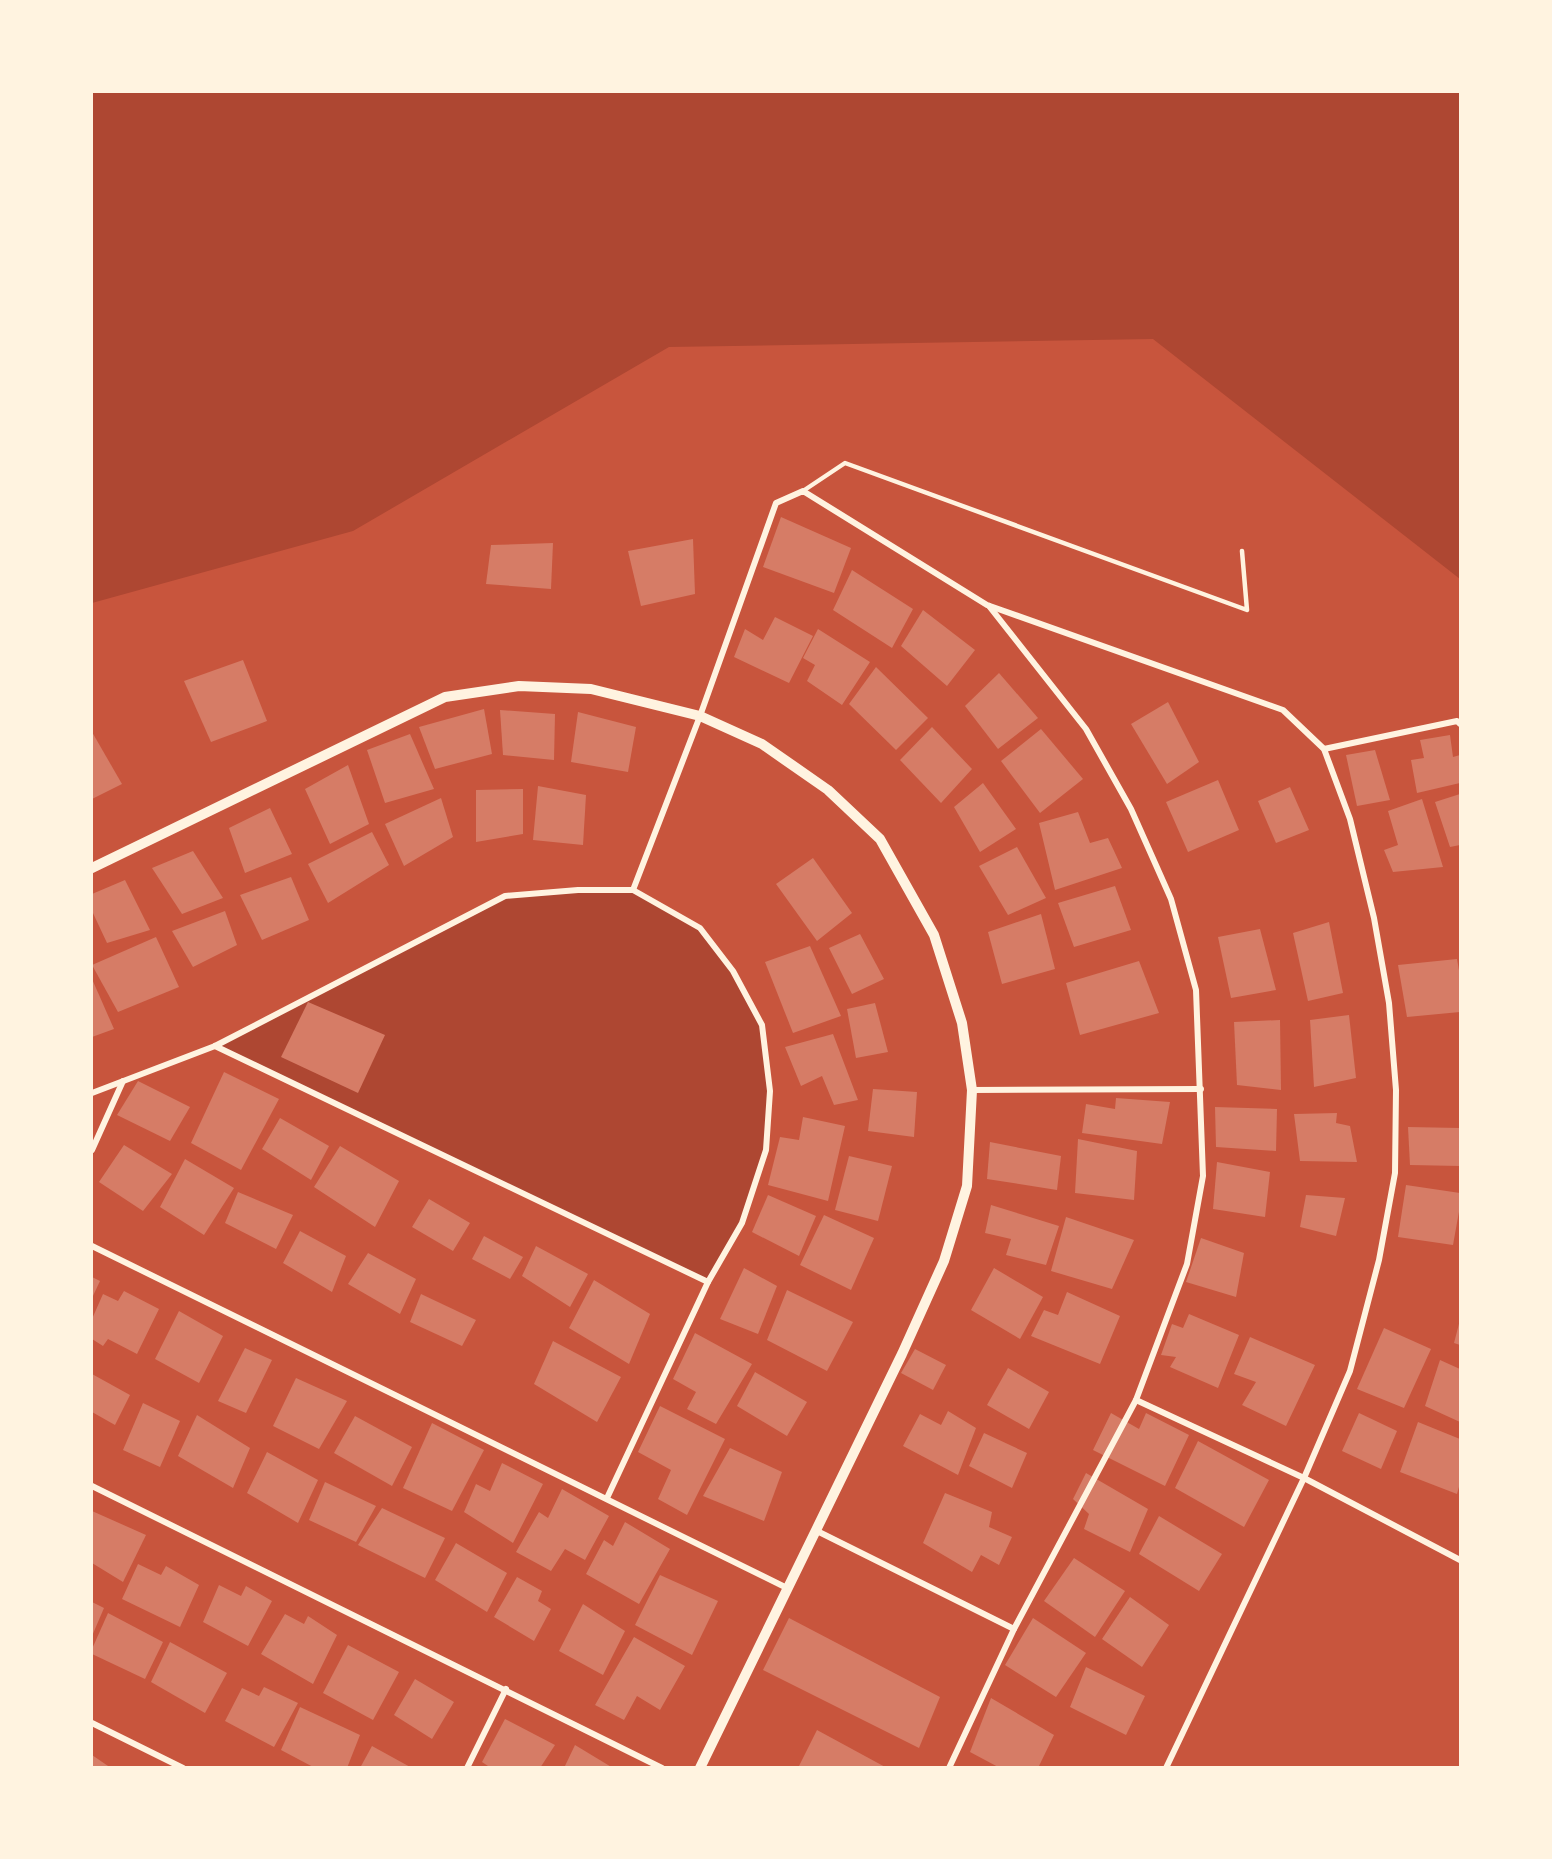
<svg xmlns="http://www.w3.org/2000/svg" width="1552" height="1859" viewBox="0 0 1552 1859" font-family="'PT Serif',serif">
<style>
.green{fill:#ae4732}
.building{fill:#d67c66}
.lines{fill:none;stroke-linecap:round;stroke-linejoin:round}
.service{stroke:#fff3e0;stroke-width:4.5}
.minor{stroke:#fff3e0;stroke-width:6}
.tertiary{stroke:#fff3e0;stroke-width:10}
</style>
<rect width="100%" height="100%" fill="#c8553d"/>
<g class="green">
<polygon points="92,92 1460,92 1460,579 1153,339 669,347 353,531 92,603"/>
<polygon points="633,890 700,928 733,971 762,1025 770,1091 766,1150 742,1223 708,1282 215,1046 505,896"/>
</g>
<g class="building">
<polygon points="781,517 851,548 834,593 763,567"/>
<polygon points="693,539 695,594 641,606 628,551"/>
<polygon points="553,543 551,589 486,584 491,545"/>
<polygon points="852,570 913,609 892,648 833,610"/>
<polygon points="923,610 975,650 947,686 901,646"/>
<polygon points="775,617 813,636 789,683 734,657 745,629 763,640"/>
<polygon points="818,629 870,662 842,705 807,681 815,665 803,658"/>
<polygon points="243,660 267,721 211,742 184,681"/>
<polygon points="876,667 928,718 896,750 849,704"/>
<polygon points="999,673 1038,718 998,749 965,706"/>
<polygon points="1168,702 1199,762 1167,784 1131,724"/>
<polygon points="484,709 492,754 435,769 419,727"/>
<polygon points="500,710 555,714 554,760 503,755"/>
<polygon points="578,712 636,727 628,772 571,762"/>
<polygon points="932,727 972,769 941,803 900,760"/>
<polygon points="1041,729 1083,779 1040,813 1001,761"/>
<polygon points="92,732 122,784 92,799"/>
<polygon points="410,734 434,789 385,803 367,750"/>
<polygon points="1450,735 1453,757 1460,755 1460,783 1417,793 1411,760 1424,758 1420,740"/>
<polygon points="1375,750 1390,800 1357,806 1346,755"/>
<polygon points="348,765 369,824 330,844 305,789"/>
<polygon points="1218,780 1239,830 1188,852 1166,802"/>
<polygon points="983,783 1016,829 980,852 954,807"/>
<polygon points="538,786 586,795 583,845 533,840"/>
<polygon points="1290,787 1309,830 1276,843 1258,801"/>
<polygon points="523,789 523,834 476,842 476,790"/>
<polygon points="1460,794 1460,845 1450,847 1435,802"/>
<polygon points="441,798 453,837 404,866 385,824"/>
<polygon points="1422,799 1443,867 1393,872 1384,850 1398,845 1388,811"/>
<polygon points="270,808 292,854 245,873 229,828"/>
<polygon points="1078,812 1090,843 1108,838 1122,868 1055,890 1039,823"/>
<polygon points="372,832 389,865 328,903 308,864"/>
<polygon points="1017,847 1046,898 1008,915 979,866"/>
<polygon points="193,851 223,898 182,914 152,868"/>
<polygon points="813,858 852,913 817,941 776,884"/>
<polygon points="291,877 309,920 262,940 240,895"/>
<polygon points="125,880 150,930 107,943 92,911 92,894"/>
<polygon points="1115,886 1131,930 1074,947 1058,903"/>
<polygon points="225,911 237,945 193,967 172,931"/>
<polygon points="1041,914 1055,969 1002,984 988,932"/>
<polygon points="1329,922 1343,993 1308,1001 1293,933"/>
<polygon points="1260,929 1276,990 1231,998 1218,937"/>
<polygon points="860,934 884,979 852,994 829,948"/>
<polygon points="156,937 179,987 118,1012 92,965"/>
<polygon points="810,946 841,1016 793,1033 765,962"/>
<polygon points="1457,959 1460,976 1460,1012 1407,1017 1398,965"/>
<polygon points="1139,961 1159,1013 1080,1035 1066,983"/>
<polygon points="92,979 114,1029 92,1037"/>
<polygon points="308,1002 385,1035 358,1093 281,1057"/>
<polygon points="875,1003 888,1052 856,1058 847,1009"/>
<polygon points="1349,1015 1356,1078 1314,1087 1310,1020"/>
<polygon points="1280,1020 1281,1090 1237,1085 1234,1022"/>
<polygon points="833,1034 858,1100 834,1105 822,1076 801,1086 785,1047"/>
<polygon points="224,1072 279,1099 241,1170 191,1143"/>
<polygon points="138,1081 190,1107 170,1141 117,1115"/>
<polygon points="873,1089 917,1092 914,1137 868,1131"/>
<polygon points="1116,1098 1170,1102 1162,1144 1082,1133 1086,1104 1115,1109"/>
<polygon points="1215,1107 1277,1109 1276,1151 1216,1147"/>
<polygon points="1337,1113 1336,1123 1350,1126 1357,1162 1300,1161 1294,1114"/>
<polygon points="803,1117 845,1126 828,1201 768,1185 780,1137 799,1140"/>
<polygon points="280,1118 329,1146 311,1180 262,1149"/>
<polygon points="1408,1127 1460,1128 1460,1166 1410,1165"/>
<polygon points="1078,1139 1137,1151 1134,1200 1075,1193"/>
<polygon points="990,1142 1061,1156 1057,1190 987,1179"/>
<polygon points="124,1145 172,1174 143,1211 99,1182"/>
<polygon points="340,1146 399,1181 375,1227 314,1187"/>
<polygon points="849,1156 892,1166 878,1221 835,1210"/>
<polygon points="185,1159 234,1188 204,1235 160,1207"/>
<polygon points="1217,1162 1270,1172 1265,1217 1213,1209"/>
<polygon points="1406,1185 1460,1193 1460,1206 1453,1245 1398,1237"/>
<polygon points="238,1192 293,1215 276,1249 225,1223"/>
<polygon points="768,1195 816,1216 799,1256 752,1232"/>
<polygon points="1306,1195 1345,1198 1336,1236 1300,1227"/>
<polygon points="429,1199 470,1223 453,1251 412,1227"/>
<polygon points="991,1205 1059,1226 1046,1265 1006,1255 1011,1239 985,1233"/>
<polygon points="824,1215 874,1238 851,1290 800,1265"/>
<polygon points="1066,1217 1134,1240 1112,1289 1051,1271"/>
<polygon points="300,1231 346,1256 332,1292 283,1263"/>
<polygon points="484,1236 523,1257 510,1279 472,1259"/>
<polygon points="1201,1238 1244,1253 1236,1297 1186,1282"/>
<polygon points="536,1246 588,1274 570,1307 522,1276"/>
<polygon points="368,1253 416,1279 400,1314 348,1284"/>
<polygon points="744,1268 777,1286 758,1334 720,1319"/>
<polygon points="994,1268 1043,1297 1020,1339 971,1310"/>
<polygon points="92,1277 100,1281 92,1298"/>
<polygon points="594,1280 650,1314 629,1364 569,1328"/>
<polygon points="787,1290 853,1322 827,1371 767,1340"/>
<polygon points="124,1291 159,1309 137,1354 108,1339 103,1346 92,1339 92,1319 103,1294 118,1301"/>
<polygon points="1067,1292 1120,1316 1100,1364 1031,1336 1044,1310 1058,1315"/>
<polygon points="421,1294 476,1320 462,1346 410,1322"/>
<polygon points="179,1311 223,1336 199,1383 155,1359"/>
<polygon points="1189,1314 1239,1335 1218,1388 1170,1367 1176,1357 1161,1355 1172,1324 1183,1328"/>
<polygon points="1460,1320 1460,1345 1454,1343"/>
<polygon points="1384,1328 1431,1349 1404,1408 1357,1389"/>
<polygon points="695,1333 752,1364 716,1424 687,1409 696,1392 673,1379"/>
<polygon points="1250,1337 1315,1365 1286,1426 1242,1405 1256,1382 1234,1374"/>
<polygon points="553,1341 621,1377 597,1422 534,1384"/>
<polygon points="245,1348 272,1360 246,1413 218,1401"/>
<polygon points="915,1349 946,1365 933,1390 901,1373"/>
<polygon points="1440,1360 1460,1369 1460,1422 1425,1406"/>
<polygon points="1008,1368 1049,1392 1029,1429 987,1405"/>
<polygon points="755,1372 807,1402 787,1436 737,1406"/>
<polygon points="92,1374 130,1395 115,1425 92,1412"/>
<polygon points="296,1378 347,1401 319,1449 273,1426"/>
<polygon points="143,1403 180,1421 160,1467 123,1450"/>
<polygon points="660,1406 725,1439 687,1515 658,1499 671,1470 638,1452"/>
<polygon points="948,1411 976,1428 958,1475 903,1446 920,1414 941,1425"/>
<polygon points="1111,1413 1139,1429 1146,1413 1189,1435 1165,1486 1093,1450"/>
<polygon points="1359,1413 1397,1431 1381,1469 1342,1451"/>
<polygon points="197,1415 250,1448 233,1488 178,1456"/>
<polygon points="355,1416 412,1447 392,1486 334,1453"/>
<polygon points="1418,1422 1460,1439 1460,1483 1457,1494 1400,1472"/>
<polygon points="432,1423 484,1450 452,1511 403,1488"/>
<polygon points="984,1433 1027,1453 1012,1488 969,1466"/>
<polygon points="1198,1441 1269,1480 1244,1527 1175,1488"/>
<polygon points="730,1448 782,1472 764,1521 703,1496"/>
<polygon points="267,1452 318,1480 298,1523 247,1493"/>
<polygon points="502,1463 543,1484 513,1543 464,1512 476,1484 490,1491"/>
<polygon points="1086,1473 1148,1509 1130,1552 1084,1529 1089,1514 1073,1499"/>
<polygon points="325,1482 376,1506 356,1542 309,1520"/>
<polygon points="562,1489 609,1516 585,1560 565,1549 551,1571 516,1552 539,1512 548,1518"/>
<polygon points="945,1493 992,1512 989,1527 1012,1537 999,1565 981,1555 972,1572 923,1543"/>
<polygon points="382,1508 445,1538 425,1578 358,1545"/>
<polygon points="92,1511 146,1535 123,1582 92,1563"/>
<polygon points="1159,1516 1222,1554 1199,1591 1139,1554"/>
<polygon points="625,1522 670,1549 639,1604 586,1574 604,1540 613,1546"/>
<polygon points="456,1543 507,1573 487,1612 435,1580"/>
<polygon points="1074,1558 1125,1591 1095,1637 1044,1601"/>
<polygon points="138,1564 161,1575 166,1566 199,1585 180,1627 122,1599"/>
<polygon points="660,1575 718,1601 692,1655 635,1625"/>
<polygon points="517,1577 542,1591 538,1601 551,1609 534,1641 494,1617"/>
<polygon points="219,1585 241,1596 246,1586 272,1601 248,1646 203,1622"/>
<polygon points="1130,1597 1169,1625 1142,1667 1102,1639"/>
<polygon points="92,1602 104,1608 92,1636"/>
<polygon points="583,1604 625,1631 603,1675 559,1651"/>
<polygon points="108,1613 163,1642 145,1679 92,1654 92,1649"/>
<polygon points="285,1614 304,1624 308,1616 337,1635 313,1684 261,1654"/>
<polygon points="789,1618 940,1697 919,1748 763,1670"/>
<polygon points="1033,1618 1086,1653 1056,1697 1005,1665"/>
<polygon points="634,1637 685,1666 660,1710 637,1696 624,1720 595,1705"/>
<polygon points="170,1642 227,1673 205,1713 151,1682"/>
<polygon points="348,1645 399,1672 373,1720 323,1693"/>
<polygon points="1086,1667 1145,1696 1126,1735 1070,1707"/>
<polygon points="415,1679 454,1702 432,1739 394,1715"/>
<polygon points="264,1687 298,1703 274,1747 225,1721 242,1688 259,1696"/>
<polygon points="991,1698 1054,1735 1038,1768 1000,1768 970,1752"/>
<polygon points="300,1707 360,1735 347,1768 315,1768 281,1750"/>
<polygon points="505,1719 555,1745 540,1768 491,1768 482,1762"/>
<polygon points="817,1730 887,1768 798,1768"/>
<polygon points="575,1745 613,1768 564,1768"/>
<polygon points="372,1746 412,1768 360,1768"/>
<polygon points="92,1755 111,1768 92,1768"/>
</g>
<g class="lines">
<polyline class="service" points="803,491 845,463 1247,610 1242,551"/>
<g class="minor">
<polyline points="1324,749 1457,721 1460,724"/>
<polyline points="633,890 700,716 776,503 803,491 987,605 1283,710 1324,749 1350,819 1374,918 1389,1003 1396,1090 1395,1173 1379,1260 1350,1371 1304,1478 1166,1768"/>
<polyline points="215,1046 708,1282"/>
<polyline points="972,1090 1201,1089"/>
<polyline points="92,1093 215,1046 505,896 578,890 633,890 700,928 733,971 762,1025 770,1091 766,1150 742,1223 708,1282 607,1498"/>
<polyline points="92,1150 123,1081"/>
<polyline points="92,1246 787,1588"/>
<polyline points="1136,1400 1304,1478 1460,1560"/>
<polyline points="92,1486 662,1768"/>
<polyline points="815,1530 1014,1629"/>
<polyline points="92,1723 183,1768"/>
<polyline points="467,1768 506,1689"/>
<polyline points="949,1768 1014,1629 1136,1400 1187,1264 1203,1176 1196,990 1171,899 1131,809 1086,729 989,606"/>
</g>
<polyline class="tertiary" points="92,868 445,697 519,686 591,689 700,716 762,744 828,790 880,839 934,935 962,1023 972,1090 967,1186 944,1261 902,1354 700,1768"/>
</g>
<rect width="1552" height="1859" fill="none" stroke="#fff3e0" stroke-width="186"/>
</svg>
